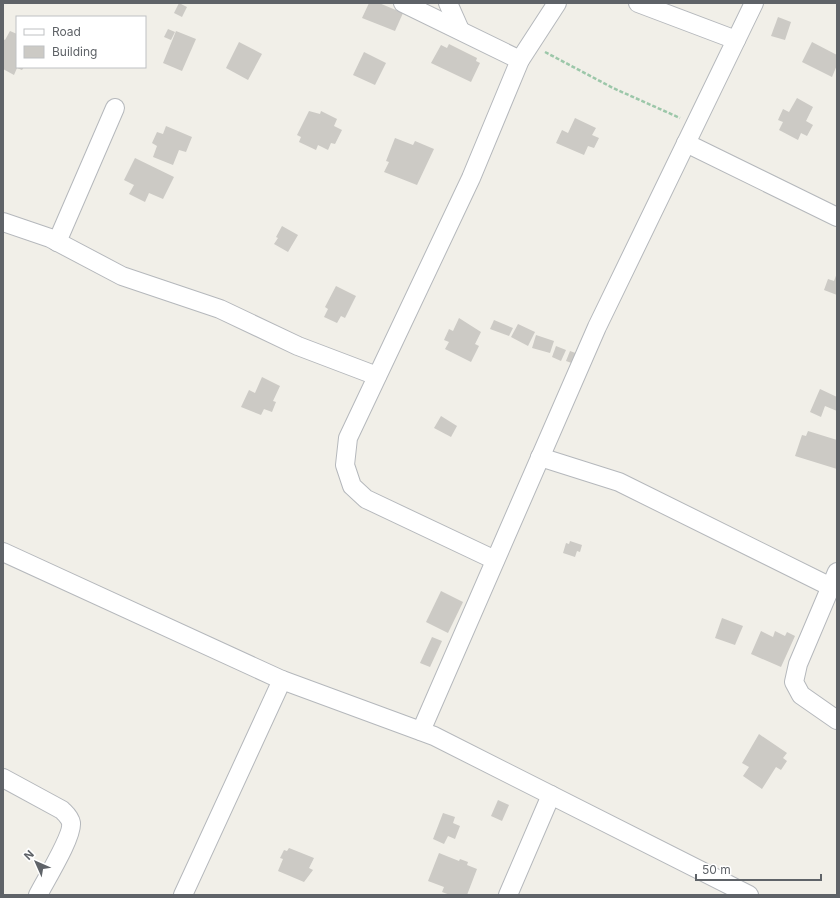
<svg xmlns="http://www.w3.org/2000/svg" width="840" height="898" viewBox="0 0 840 898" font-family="Inter,sans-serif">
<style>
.building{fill:#cccac5}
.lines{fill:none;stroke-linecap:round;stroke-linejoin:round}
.minor-casing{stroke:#b5b8bc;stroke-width:20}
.path{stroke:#9cc7a9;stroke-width:2.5;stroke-dasharray:4 2;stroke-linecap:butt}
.minor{stroke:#fff;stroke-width:18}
</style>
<rect width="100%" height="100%" fill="#f1efe8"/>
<g class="building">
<polygon points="179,3 187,7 182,17 174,13"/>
<polygon points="369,3 379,3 403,13 395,31 362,18"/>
<polygon points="778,17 791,22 785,40 771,36"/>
<polygon points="168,29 175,32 171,40 164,37"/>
<polygon points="10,31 17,34 17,67 24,67 22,70 17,68 14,75 3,69 3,39 5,40"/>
<polygon points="176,31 196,39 182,71 163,63"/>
<polygon points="239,42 262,54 248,80 226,68"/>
<polygon points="812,42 837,55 837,65 832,77 802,62"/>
<polygon points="449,44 477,58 476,61 480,63 471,82 431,63 441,45 447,48"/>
<polygon points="364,52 386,63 375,85 353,75"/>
<polygon points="797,98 813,107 806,121 813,125 807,136 801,133 798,140 779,130 783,122 778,120 783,109 789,112"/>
<polygon points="309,111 320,114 321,111 337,119 334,126 342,130 335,144 331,143 328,150 318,145 316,150 299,142 301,137 297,135"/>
<polygon points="575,118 596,128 592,135 599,138 594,148 588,146 584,155 556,143 562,130 568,133"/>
<polygon points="166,126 192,137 186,152 179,150 173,165 153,157 157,146 152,143 157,132 163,134"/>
<polygon points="395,138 413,145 415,141 434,149 417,185 384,172 389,162 386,161"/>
<polygon points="135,158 174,177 163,199 149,193 145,202 129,194 134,185 124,180"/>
<polygon points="282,226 298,235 288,252 274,244 278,238 276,237"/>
<polygon points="837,273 837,295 824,290 828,279 834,281"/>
<polygon points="336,286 356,296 345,318 341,316 337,323 324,317 328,309 325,307"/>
<polygon points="459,318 481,332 475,344 479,346 471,362 445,349 449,342 444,340 449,329 453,331"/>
<polygon points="494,320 513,328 509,336 490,329"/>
<polygon points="518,324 535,332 528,346 511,337"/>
<polygon points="536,335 554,341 550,353 532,348"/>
<polygon points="556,346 566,350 561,361 552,357"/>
<polygon points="570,351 581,355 577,365 566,361"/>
<polygon points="262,377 280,386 273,401 276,402 272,412 264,409 261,415 241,407 249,390 255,393"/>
<polygon points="820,389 837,397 837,411 825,406 821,417 810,412"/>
<polygon points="441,416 457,426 451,437 434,428"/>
<polygon points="808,431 837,440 837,469 795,456 802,435 806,436"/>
<polygon points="570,541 582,545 580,552 577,551 575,557 563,553 566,543 569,544"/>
<polygon points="441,591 463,602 448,633 426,622"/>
<polygon points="722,618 743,626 735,645 715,638"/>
<polygon points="761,631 773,637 775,631 785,636 787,632 795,636 781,667 751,654"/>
<polygon points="432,637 442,641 430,667 420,663"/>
<polygon points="759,734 787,753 783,758 787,761 781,770 776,767 762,789 743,776 749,767 742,763"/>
<polygon points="498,800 509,805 502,821 491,816"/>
<polygon points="443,813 455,817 453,823 460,826 455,839 448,836 444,844 433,839"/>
<polygon points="289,848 314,858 309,868 313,870 304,882 278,871 283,859 280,858 284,850 287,851"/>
<polygon points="439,853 459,861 460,859 468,862 467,865 477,869 467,895 450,895 442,892 444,887 428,881"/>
</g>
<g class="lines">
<defs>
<g id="minor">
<polyline points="403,3 520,60"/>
<polyline points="448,3 460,30"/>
<polyline points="638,3 736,40"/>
<polyline points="686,143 837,217"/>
<polyline points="3,222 50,238 122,276 220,309 298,346 377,376"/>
<polyline points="57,242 115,108"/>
<polyline points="540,457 619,482 831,587"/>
<polyline points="3,552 282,680 434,736 749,895"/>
<polyline points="495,560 366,499 352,486 345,465 348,438 471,178 520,60 557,3"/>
<polyline points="837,572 798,664 794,682 801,695 837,720"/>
<polyline points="421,731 597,327 754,3"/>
<path d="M3 778 62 810C66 814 70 817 71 823 73 836 45 881 38 895"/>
<polyline points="183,895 282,680"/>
<polyline points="508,895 551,795"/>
</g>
</defs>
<use href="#minor" class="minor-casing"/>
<polyline class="path" points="545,52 613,88 680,118"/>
<use href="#minor" class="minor"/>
</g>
<rect width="840" height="898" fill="none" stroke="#5f6368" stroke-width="8"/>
<rect x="16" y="16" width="130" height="52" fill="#ffffff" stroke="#bfc1c3"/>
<rect x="24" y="29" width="20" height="6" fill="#ffffff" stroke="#bfc1c3"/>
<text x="52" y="36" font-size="12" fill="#5f6368">Road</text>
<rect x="24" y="46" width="20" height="12" fill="#cccac5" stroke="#bfc1c3"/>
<text x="52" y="56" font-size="12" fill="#5f6368">Building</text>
<g transform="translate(36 862) rotate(315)" stroke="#ffffff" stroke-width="3" paint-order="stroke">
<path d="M0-3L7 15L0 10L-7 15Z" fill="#5f6368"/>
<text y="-6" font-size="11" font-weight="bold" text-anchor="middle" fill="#5f6368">N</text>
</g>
<path d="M696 874v6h125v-6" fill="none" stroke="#5f6368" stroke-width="2"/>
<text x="702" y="874" font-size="12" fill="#5f6368" stroke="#ffffff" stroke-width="3" paint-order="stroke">50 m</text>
</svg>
